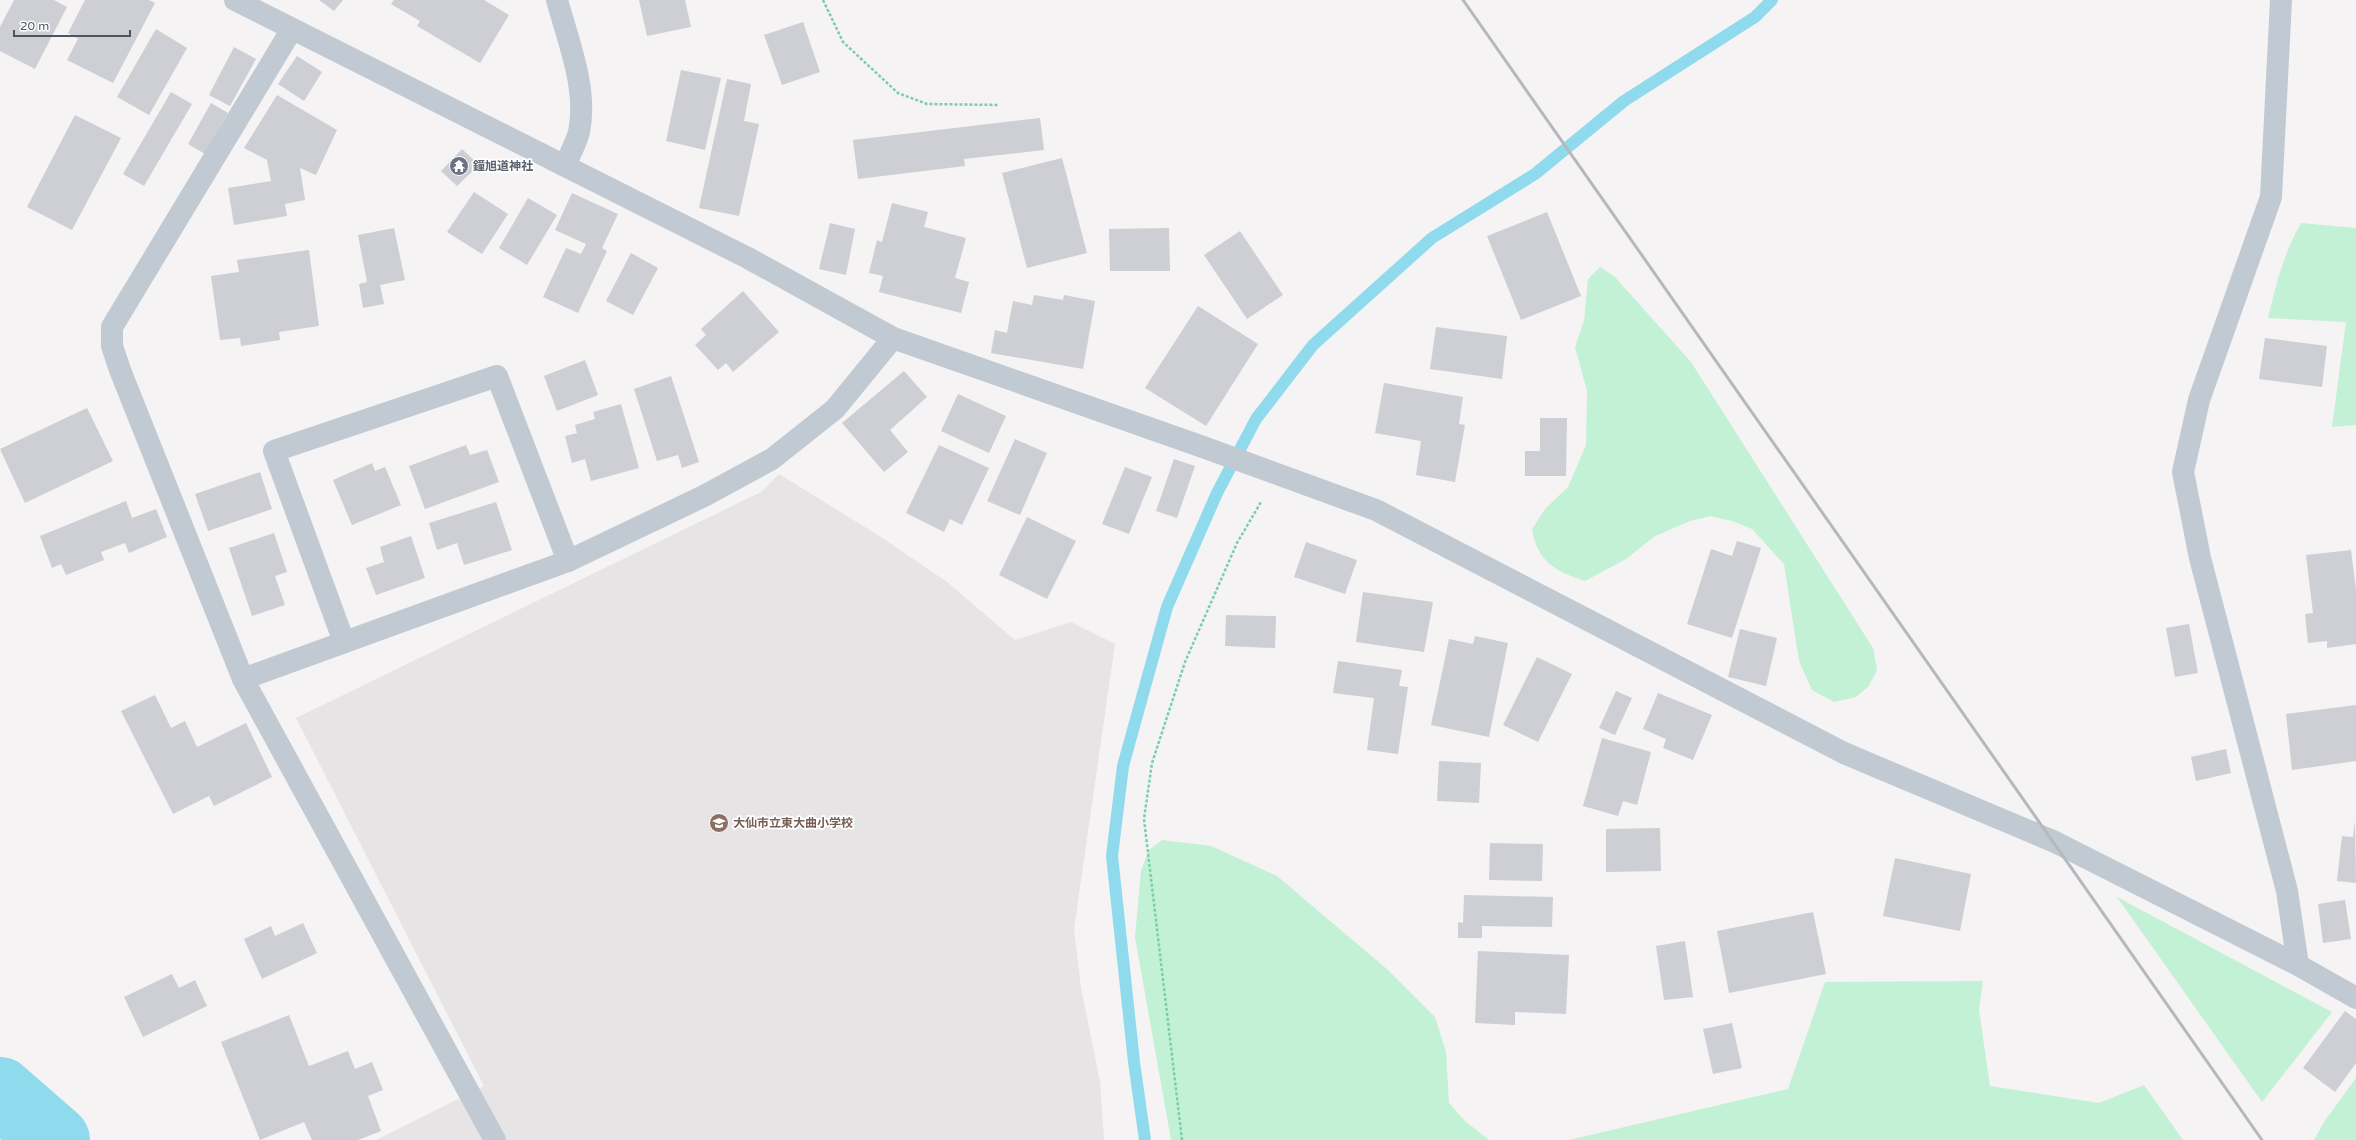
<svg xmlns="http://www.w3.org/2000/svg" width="2356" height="1140" viewBox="0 0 2356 1140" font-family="'Varela Round','Noto Sans JP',sans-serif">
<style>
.education{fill:#e6e4e5}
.green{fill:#c3f1d5}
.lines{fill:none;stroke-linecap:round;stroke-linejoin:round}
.stream{stroke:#90daee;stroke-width:12}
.river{stroke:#90daee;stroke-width:70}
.building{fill:#cdcfd5}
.path{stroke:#7ad0a6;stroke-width:2.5;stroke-dasharray:3 2;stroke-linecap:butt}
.lane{stroke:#c1cad2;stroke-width:22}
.street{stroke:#c1cad2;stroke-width:22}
.rail{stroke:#b5b8bd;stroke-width:3}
.labels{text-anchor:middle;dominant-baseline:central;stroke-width:3.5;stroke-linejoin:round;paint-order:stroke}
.worship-label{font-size:12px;font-weight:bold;fill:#5b616d;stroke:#fff;text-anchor:start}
.education-label{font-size:12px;font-weight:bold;fill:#785e54;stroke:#fff;text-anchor:start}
</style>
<rect width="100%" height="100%" fill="#f5f3f3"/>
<polygon class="education" points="779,474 881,537 947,582 1015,640 1071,622 1115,644 1074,929 1081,988 1100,1081 1104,1140 376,1140 484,1086 296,718 761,492"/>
<g class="green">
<path d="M2301 223 2356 228V425L2332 427 2346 322 2268 318C2276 284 2284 253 2301 223Z"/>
<path d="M1600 267 1614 276 1691 362 1873 648 1877 670 1869 686 1856 697 1834 702 1812 690 1799 661 1784 564 1752 529 1732 521 1710 516 1690 521 1655 536 1626 559 1585 581C1556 572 1537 561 1532 529L1545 509 1568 487 1586 445 1587 391 1575 347 1584 321 1588 279Z"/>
<polygon points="1162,840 1211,846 1277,876 1388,970 1435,1017 1446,1052 1449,1103 1465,1121 1489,1140 1171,1140 1135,937 1141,870 1149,850"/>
<polygon points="2117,897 2332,1012 2262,1102"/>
<polygon points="1983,981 1979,1010 1990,1086 2099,1103 2144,1085 2183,1140 1569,1140 1788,1089 1825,982"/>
<polygon points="2356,1078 2356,1140 2314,1140 2324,1122"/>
</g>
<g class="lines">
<polyline class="stream" points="1145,1140 1134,1062 1112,856 1123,766 1167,607 1217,493 1256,419 1313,345 1432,238 1535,174 1624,101 1755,17 1772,0"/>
<polyline class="river" points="0,1092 55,1140"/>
</g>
<g class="building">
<polygon points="14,0 54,0 67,7 35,69 0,51 0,27"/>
<polygon points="85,0 149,0 155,3 113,83 67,60 78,39 68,33"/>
<polygon points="319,0 343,0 334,11"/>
<polygon points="394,0 484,0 509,15 480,63 417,26 420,21 391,4"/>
<polygon points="639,0 685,0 691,27 647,36"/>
<polygon points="803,22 820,72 782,85 764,35"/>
<polygon points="156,29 187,48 149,115 117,97"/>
<polygon points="234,47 256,59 230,106 209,95"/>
<polygon points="297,56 322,72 304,101 278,84"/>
<polygon points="681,70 721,78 705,150 666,141"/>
<polygon points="727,79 751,84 744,121 759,124 739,216 699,208"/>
<polygon points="171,92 192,104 144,186 123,174"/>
<polygon points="277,95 337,130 316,175 300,168 305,200 285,204 287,216 234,225 228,188 271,181 267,160 244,148"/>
<polygon points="211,103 228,113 205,154 188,144"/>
<polygon points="75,115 121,138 72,230 27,207"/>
<polygon points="1040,118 1044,150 964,159 965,166 858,179 853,140"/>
<polygon points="462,149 479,165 457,186 441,171"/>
<polygon points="1062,158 1087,253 1027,268 1002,173"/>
<polygon points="474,192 508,214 482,254 447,232"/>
<polygon points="572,193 618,214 602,248 607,251 578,313 543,297 566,248 581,254 586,244 555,230"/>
<polygon points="528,198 557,215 527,265 499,248"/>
<polygon points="892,203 928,212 924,227 966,238 955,278 969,282 961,313 879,292 883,276 869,273 877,240 882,242"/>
<polygon points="1547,212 1581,296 1521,320 1487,236"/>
<polygon points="830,223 855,229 846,275 819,269"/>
<polygon points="394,228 405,280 380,285 384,304 363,308 359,284 367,282 358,235"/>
<polygon points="1169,228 1170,271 1110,271 1109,229"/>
<polygon points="1240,231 1283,295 1247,319 1204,255"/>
<polygon points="309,250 319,326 279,332 280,340 241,346 240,338 220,340 211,276 239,272 237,260"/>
<polygon points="631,253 658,268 633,315 606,301"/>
<polygon points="743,291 779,332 733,372 726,363 718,370 695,345 706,335 701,329"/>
<polygon points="1034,295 1063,300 1064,295 1095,301 1083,369 991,353 995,330 1007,333 1013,301 1032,305"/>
<polygon points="1198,306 1258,344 1206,426 1145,388"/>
<polygon points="1436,327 1507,336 1502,379 1430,369"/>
<polygon points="2265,338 2327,346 2322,387 2259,379"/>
<polygon points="585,360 598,395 557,411 544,376"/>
<polygon points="904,371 927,397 890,430 908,452 884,472 842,423"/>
<polygon points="671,376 699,462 682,468 678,455 657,461 634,389"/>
<polygon points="1384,383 1463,397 1459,424 1465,425 1455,482 1416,475 1421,441 1375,433"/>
<polygon points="958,394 1006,416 989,453 941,431"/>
<polygon points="621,404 639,468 591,481 585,459 572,463 565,436 577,433 575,425 595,419 593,412"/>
<polygon points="87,408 113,461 25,503 0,449"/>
<polygon points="1540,418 1567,418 1566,476 1525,476 1525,451 1540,451"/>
<polygon points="1015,439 1047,453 1020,515 987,501"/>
<polygon points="466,445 470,455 487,450 499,482 425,509 409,466"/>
<polygon points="939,445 989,468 962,525 950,519 944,532 906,513"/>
<polygon points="1174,459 1195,466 1177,518 1156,511"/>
<polygon points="372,463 375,471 385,467 401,505 352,525 333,480"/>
<polygon points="1125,467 1152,477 1129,534 1102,524"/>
<polygon points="260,472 272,509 208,531 195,494"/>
<polygon points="126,501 132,518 156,509 167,537 129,553 125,543 101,552 104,560 66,575 61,564 52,568 40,536"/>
<polygon points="496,502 512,550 464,565 457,543 437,550 429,523"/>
<polygon points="1027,517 1076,541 1047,599 999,575"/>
<polygon points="274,533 287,572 275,576 285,605 252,616 229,548"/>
<polygon points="411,536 425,578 376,595 366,568 384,562 380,547"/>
<polygon points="1737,541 1761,548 1732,638 1687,624 1711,549 1732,556"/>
<polygon points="1306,542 1357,560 1345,594 1294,577"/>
<polygon points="2351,550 2356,590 2356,644 2327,648 2327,641 2308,643 2305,614 2313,613 2306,555"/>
<polygon points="1363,592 1433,602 1424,652 1356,642"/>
<polygon points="1226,615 1276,616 1275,648 1225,646"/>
<polygon points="2189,624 2198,673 2175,677 2166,628"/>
<polygon points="1740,629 1777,638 1766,686 1728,677"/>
<polygon points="1475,636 1508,643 1489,737 1431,725 1449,639 1473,644"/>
<polygon points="1537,657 1572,674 1538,742 1503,725"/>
<polygon points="1338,661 1402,670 1399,686 1408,687 1398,754 1367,750 1374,698 1333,693"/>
<polygon points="1616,691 1632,698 1615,735 1599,728"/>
<polygon points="1658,693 1712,715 1693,760 1663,748 1666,739 1643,729"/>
<polygon points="155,695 171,728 185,721 197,747 246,723 272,777 214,806 209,796 173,814 121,711"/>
<polygon points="2356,705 2356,761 2292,770 2286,714"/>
<polygon points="1602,738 1651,752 1637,805 1623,801 1618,816 1583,806"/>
<polygon points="2226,749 2231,773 2196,781 2191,757"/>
<polygon points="1439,761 1481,763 1479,803 1437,801"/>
<polygon points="2355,821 2356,883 2337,881 2342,836 2353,837"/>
<polygon points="1660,828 1661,871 1606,872 1606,829"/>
<polygon points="1490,843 1543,844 1542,881 1489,880"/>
<polygon points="1895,858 1971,874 1960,931 1883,916"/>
<polygon points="1464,895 1553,897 1552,927 1482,926 1482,938 1458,938 1458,922 1463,923"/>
<polygon points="2345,900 2351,939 2323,943 2318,904"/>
<polygon points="1813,912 1826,974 1729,993 1717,931"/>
<polygon points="303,923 317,953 262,979 244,939 271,926 275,936"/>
<polygon points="1685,941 1693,997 1664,1000 1656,946"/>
<polygon points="1478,951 1569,955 1566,1014 1515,1012 1515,1025 1475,1023"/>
<polygon points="172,974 179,988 195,980 207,1006 143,1037 124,997"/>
<polygon points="2345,1011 2356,1019 2356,1063 2335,1092 2303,1068"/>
<polygon points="289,1015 309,1066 348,1051 355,1069 372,1062 383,1090 368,1096 381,1131 358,1140 312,1140 304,1122 260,1140 221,1042"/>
<polygon points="1732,1023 1742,1068 1713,1074 1703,1029"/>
</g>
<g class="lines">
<g class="path">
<polyline points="823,0 843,42 898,93 927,104 999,105"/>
<polyline points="1182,1140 1144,819 1152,763 1185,662 1237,543 1261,502"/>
</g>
<polyline class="lane" points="243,679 120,370 112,346 112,327 292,29"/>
<g class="street">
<polyline points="235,0 748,258 893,338 1203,447 1376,510 1844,753 2055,842 2298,965 2356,998"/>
<path d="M557 0C568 41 588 89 579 132 576 144 569 155 565 166"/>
<polyline points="2281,0 2271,197 2199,400 2183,472 2200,558 2287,891 2298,965"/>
<polyline points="344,642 274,451 497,376 568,561"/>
<polyline points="495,1140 243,679 568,561 704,496 772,459 835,409 893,338"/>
</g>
<polyline class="rail" points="1463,0 2262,1140"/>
</g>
<defs>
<symbol id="temple-disc" viewBox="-11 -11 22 22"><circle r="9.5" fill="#6b7280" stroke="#fff"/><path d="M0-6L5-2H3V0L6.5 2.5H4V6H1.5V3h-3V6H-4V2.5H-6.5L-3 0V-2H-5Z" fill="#fff"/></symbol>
<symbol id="school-disc" viewBox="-11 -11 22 22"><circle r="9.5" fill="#8d6e63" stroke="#fff"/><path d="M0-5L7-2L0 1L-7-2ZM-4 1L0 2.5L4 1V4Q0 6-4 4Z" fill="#fff"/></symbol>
</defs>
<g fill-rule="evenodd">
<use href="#temple-disc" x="448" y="155" width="22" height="22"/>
<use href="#school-disc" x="708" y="812" width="22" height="22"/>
</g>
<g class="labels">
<g class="worship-label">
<text x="473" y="166">鐘旭道神社</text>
</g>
<g class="education-label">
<text x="733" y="823">大仙市立東大曲小学校</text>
</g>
</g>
<path d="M14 30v6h116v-6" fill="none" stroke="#4a5661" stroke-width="2"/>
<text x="20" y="30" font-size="12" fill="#4a5661" stroke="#ffffff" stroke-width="3" paint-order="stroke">20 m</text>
</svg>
